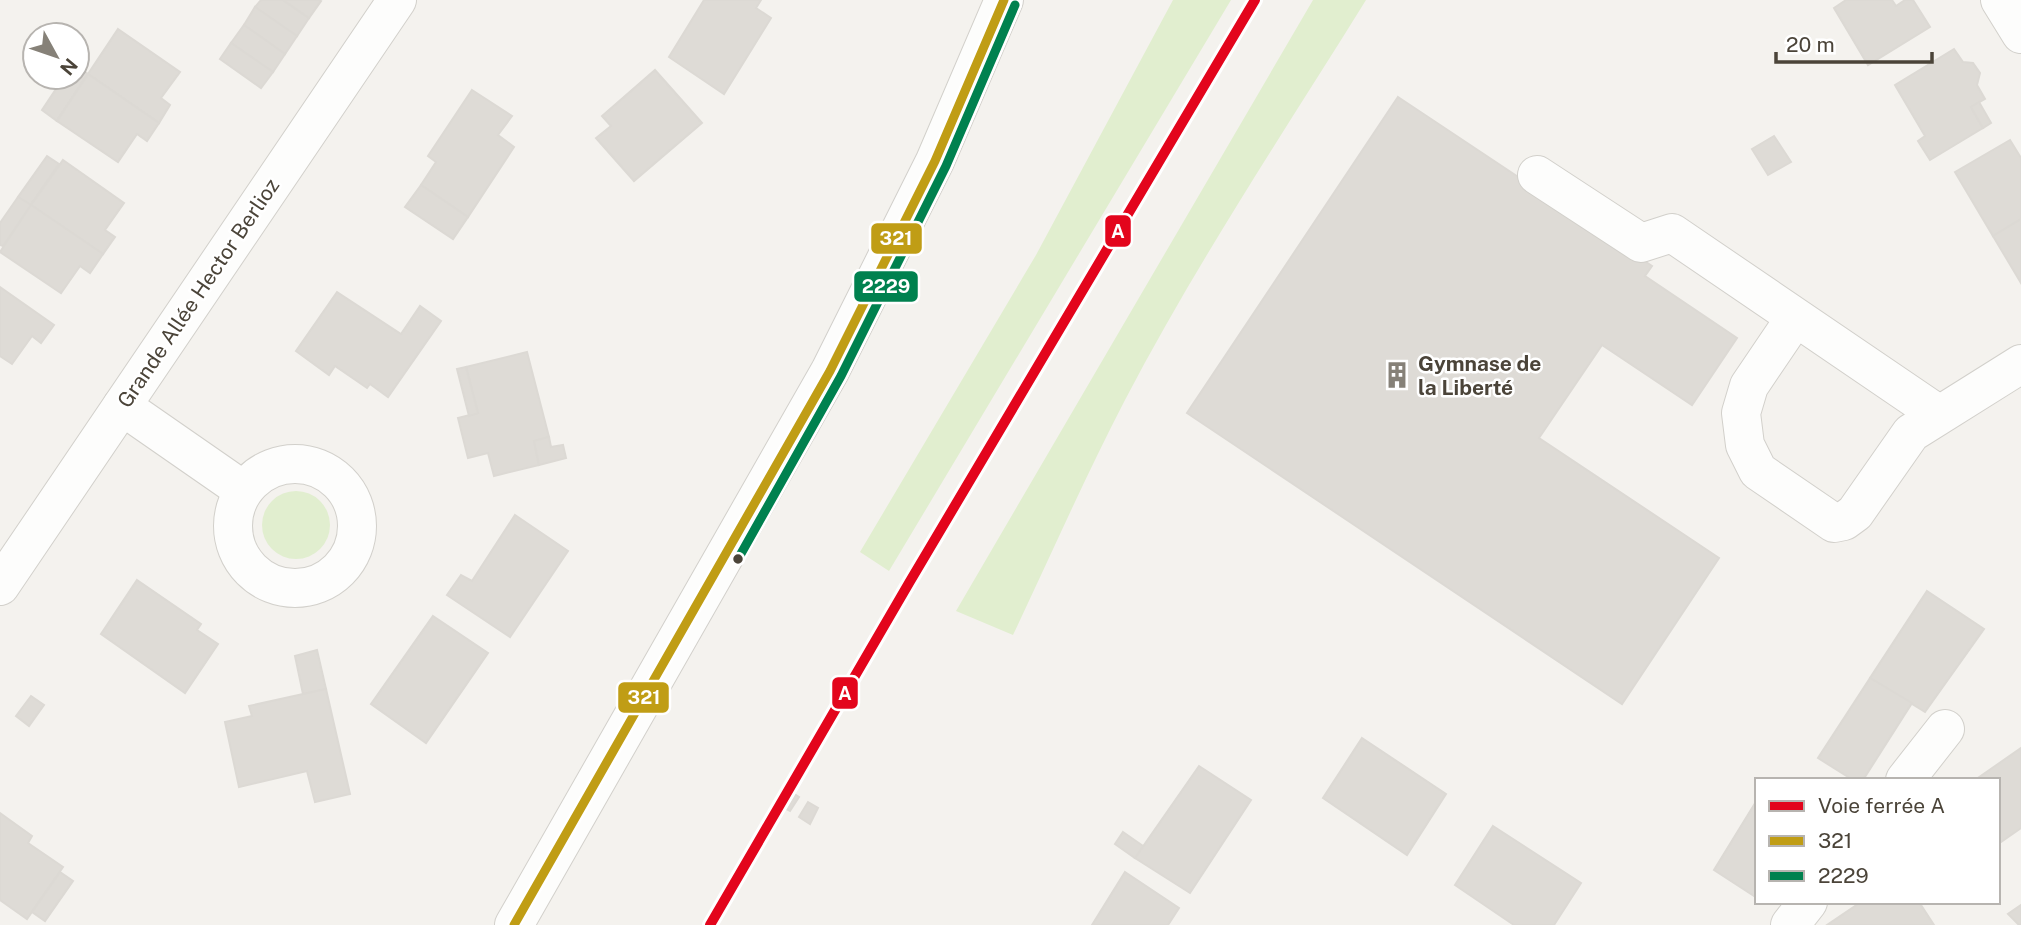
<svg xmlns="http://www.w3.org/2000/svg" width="2021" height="925" viewBox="0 0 2021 925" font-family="'Public Sans',sans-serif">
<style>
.green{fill:#e1eecf}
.building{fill:#dedbd6;stroke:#dcd9d4;stroke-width:2}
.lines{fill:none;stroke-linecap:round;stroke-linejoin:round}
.minor-casing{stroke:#d2d0cb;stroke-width:40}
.minor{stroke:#fdfdfc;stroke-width:38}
.bus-1-casing{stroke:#fff;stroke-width:14}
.bus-2-casing{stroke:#fff;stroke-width:14}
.bus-1{stroke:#c09d15;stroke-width:9}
.bus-2{stroke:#00814f;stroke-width:9}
.rail-1-casing{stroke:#fff;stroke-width:16}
.rail-1{stroke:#e3051c;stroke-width:10}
.bus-dot{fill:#4b4439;stroke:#fff;stroke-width:2.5}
.labels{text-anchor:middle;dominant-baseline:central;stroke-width:5;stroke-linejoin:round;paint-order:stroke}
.street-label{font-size:21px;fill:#4b4439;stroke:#fff}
.poi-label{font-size:21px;font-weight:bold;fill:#4b4439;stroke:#fff;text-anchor:start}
.line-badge{stroke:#fff;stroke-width:2.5}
.badge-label{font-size:19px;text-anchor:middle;font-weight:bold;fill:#fff}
</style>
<rect width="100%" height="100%" fill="#f4f2ee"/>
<g class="green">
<polygon points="1173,0 1231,0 889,571 860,552 1036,255"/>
<path d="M1313 0H1366C1284 132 1197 262 1125 400 1085 477 1050 557 1013 635L956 611Z"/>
<circle cx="296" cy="525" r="34"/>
</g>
<g class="building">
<polygon points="261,0 283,0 309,18 297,36 255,7"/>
<polygon points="283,0 319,0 321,1 309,18"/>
<polygon points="704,0 761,0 756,8 771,18 724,94 669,57"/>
<polygon points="1846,0 1892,0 1896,6 1905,0 1913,0 1930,27 1868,65 1834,8"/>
<polygon points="255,7 297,36 285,54 244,25"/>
<polygon points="244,25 285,54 273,72 231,43"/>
<polygon points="118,29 180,72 161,98 170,105 159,123 88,74"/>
<polygon points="231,43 273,72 261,88 220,59"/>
<polygon points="1954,49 1963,62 1973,63 1980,73 1977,85 1985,99 1971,107 1983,128 1930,160 1918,141 1925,136 1895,85"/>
<polygon points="77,67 88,74 57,121 42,110 64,77 77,77"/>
<polygon points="655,70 702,123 634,181 596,138 611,126 602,116"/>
<polygon points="88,74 159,123 147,141 137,134 118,162 57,121"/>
<polygon points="472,90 512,116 498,135 514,147 468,217 421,185 436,162 428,156"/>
<polygon points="1398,97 1652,266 1645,276 1737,338 1692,405 1602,345 1539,438 1719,558 1622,704 1187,413"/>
<polygon points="1979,102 1991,123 1983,128 1971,107"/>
<polygon points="1774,136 1791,162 1768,175 1752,149"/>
<polygon points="2010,140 2021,158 2021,219 1993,236 1955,172"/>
<polygon points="47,156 59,164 31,205 18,197"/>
<polygon points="63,160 124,203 105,230 115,237 103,254 31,205"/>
<polygon points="421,185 468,217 453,239 405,207"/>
<polygon points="18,197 31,205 3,246 0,245 0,223"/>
<polygon points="31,205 103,254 90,273 80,266 61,293 0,252"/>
<polygon points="2021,219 2021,283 1993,236"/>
<polygon points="0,287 54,325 41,343 32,336 12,364 0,356"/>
<polygon points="337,292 401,334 420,306 441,321 388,397 370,384 367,388 335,366 329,375 296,351"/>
<polygon points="527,352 549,437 534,441 539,465 494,476 488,453 468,458 458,418 478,413 466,367"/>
<polygon points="466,367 478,413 469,416 457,369"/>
<polygon points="549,437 551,447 563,445 566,458 539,465 534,441"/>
<polygon points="515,515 568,551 510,637 447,595 461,575 472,581"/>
<polygon points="137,580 201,624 197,630 218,644 185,693 101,634"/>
<polygon points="1927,591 1984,629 1925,712 1870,678"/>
<polygon points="433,616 488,653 426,743 371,704"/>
<polygon points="317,650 326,689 303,694 295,656"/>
<polygon points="1870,678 1912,703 1863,780 1853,780 1818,758"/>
<polygon points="326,689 350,794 315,802 307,771 239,787 225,722 252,716 249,706"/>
<polygon points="31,696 44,705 29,726 16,716"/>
<polygon points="1362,738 1446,794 1407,855 1323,798"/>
<polygon points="2021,748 2021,828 1998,844 1998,780 1975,780"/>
<polygon points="1199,766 1251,800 1190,893 1135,858"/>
<polygon points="787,789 799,797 790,811 779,805"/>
<polygon points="1757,800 1757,898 1714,870"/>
<polygon points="808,802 818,808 810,824 799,817"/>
<polygon points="0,813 32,836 28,843 63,867 27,919 0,900"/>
<polygon points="1493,826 1581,883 1554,925 1514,925 1455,885"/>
<polygon points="1123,832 1143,846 1135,858 1115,844"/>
<polygon points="60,872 73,881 45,921 32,912"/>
<polygon points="1125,872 1179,908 1168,925 1092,925"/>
<polygon points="1861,902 1919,902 1934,925 1827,925"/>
<polygon points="2021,905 2021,925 2019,925 2008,914"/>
</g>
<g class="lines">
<defs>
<g id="minor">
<polyline points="2000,0 2021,34"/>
<polyline points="1537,175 1641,243 1672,233 1938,414"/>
<polyline points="1795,318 1749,386 1741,413 1745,445 1758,471 1834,523 1844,521 1855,513 1911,433 2021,364"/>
<polyline points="122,406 243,490"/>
<circle cx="295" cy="526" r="62"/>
<polyline points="0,586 397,0"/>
<polyline points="1905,780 1945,729"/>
<polyline points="514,925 830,371 935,161 1004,0"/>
<polyline points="1790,925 1808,902"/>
</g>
</defs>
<use href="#minor" class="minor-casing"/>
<use href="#minor" class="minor"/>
<defs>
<polyline id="bus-1" points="514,925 830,371 935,161 1004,0"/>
<polyline id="bus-2" points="738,559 841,376 946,166 1015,5"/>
</defs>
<use href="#bus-1" class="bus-1-casing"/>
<use href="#bus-2" class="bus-2-casing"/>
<use href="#bus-1" class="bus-1"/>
<use href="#bus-2" class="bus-2"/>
<defs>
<polyline id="rail-1" points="710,925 909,583 1255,0"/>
</defs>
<use href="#rail-1" class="rail-1-casing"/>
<use href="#rail-1" class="rail-1"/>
</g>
<defs>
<symbol id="building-bare" viewBox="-9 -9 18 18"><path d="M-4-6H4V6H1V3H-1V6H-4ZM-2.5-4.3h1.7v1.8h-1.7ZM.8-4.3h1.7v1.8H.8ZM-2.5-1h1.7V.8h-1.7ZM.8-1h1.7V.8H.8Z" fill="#868178" stroke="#fff" stroke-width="2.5" paint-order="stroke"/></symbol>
</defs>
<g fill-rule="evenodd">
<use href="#building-bare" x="1378" y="356" width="38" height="38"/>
</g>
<circle class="bus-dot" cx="738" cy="559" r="6"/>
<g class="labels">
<g class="street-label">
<text transform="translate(198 293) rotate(-56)">Grande Allée Hector Berlioz</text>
</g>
<g class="poi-label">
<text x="1418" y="363">Gymnase de<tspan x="1418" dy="24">la Liberté</tspan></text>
</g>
</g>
<g class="line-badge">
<rect x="1104" y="214" width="28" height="34" rx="7" fill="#e3051c"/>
<rect x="870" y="222" width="53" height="33" rx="7" fill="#c09d15"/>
<rect x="853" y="270" width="66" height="33" rx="7" fill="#00814f"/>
<rect x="831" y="676" width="28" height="34" rx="7" fill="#e3051c"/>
<rect x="617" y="681" width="53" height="33" rx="7" fill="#c09d15"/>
</g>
<g class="badge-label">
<text x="1118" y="238">A</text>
<text x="896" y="245">321</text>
<text x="886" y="293">2229</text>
<text x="845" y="700">A</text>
<text x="644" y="704">321</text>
</g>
<rect x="1755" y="778" width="245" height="126" fill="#ffffff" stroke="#b7b4b0" stroke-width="2"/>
<rect x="1769" y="801" width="35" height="10" fill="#e3051c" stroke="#b7b4b0" stroke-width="2"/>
<text x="1818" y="813" font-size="21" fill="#4b4439">Voie ferrée A</text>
<rect x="1769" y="836" width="35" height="10" fill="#c09d15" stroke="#b7b4b0" stroke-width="2"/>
<text x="1818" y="848" font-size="21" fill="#4b4439">321</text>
<rect x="1769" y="871" width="35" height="10" fill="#00814f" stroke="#b7b4b0" stroke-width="2"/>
<text x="1818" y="883" font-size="21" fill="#4b4439">2229</text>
<g transform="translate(56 56) rotate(130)"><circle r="33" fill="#ffffff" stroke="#b7b4b0" stroke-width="2"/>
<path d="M0-5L12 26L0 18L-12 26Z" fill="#868178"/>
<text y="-10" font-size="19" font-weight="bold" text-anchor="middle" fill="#4b4439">N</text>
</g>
<path d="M1776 52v10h156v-10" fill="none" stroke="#4b4439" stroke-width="3.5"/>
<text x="1786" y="52" font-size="21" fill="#4b4439" stroke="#ffffff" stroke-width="5" paint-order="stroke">20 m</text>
</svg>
